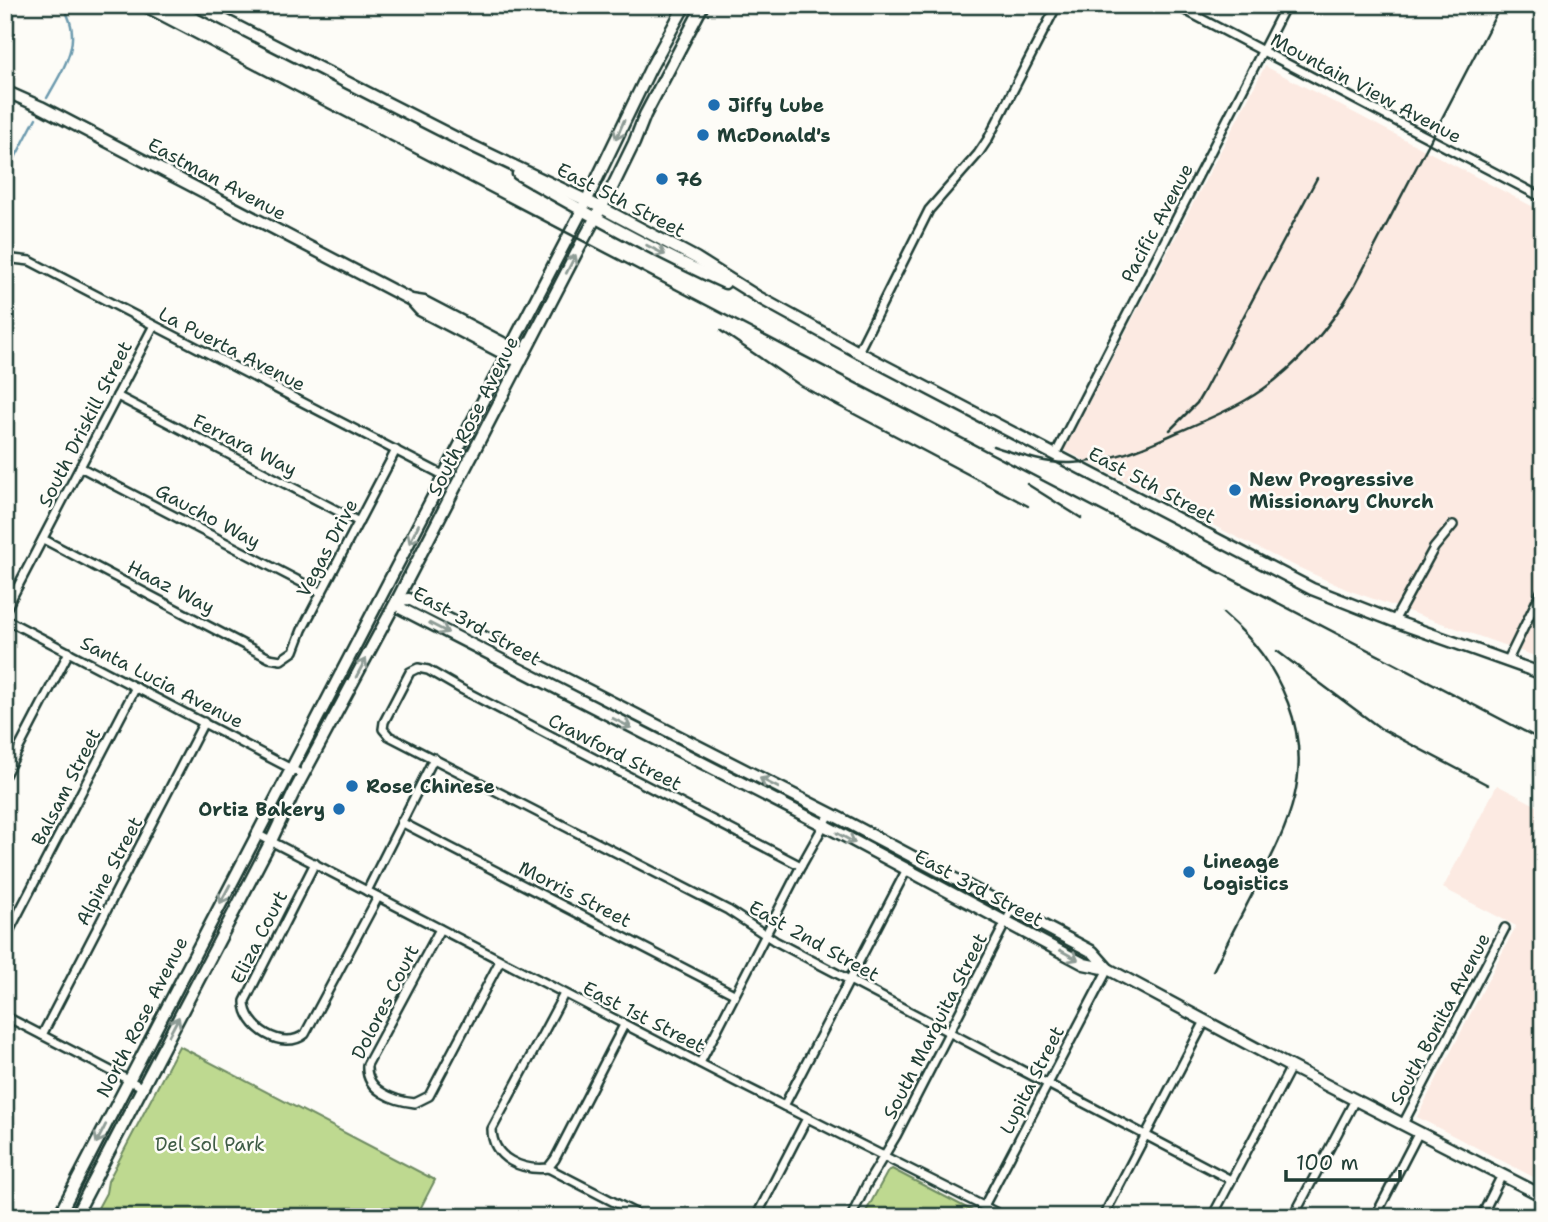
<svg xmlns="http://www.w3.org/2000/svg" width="1548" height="1222" viewBox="0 0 1548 1222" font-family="'Shantell Sans',sans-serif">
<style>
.built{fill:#fceae2}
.green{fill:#bed990;stroke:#6e8b62;stroke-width:2}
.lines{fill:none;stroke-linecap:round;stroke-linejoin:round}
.stream{stroke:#6c9aae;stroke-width:2.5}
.street-casing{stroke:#1f3d34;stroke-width:12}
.secondary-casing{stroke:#1f3d34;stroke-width:15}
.street{stroke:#fdfcf7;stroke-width:7}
.secondary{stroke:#fdfcf7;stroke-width:10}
.rail{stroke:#1f3d34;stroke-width:2.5}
.oneway{stroke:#8e9c96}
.poi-dot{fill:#1f6fb2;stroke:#fdfcf7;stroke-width:2.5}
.labels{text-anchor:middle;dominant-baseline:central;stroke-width:5;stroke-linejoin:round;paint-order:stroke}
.street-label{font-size:19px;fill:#1f3d34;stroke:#fdfcf7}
.poi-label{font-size:19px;font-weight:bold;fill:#1f3d34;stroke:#fdfcf7;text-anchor:start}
.park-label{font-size:19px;fill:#3f5c46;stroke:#fdfcf7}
</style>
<rect width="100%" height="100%" fill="#fdfcf7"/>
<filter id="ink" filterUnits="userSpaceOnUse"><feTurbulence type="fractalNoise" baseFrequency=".0143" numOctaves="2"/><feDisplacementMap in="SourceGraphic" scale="14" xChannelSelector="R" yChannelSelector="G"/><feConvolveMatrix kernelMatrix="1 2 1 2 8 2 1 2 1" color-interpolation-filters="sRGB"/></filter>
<g filter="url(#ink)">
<g class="built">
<polygon points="1265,66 1543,212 1543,659 1348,590 1278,558 1064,450"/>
<polygon points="1497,785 1543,809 1543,1182 1417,1117 1516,926 1443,888"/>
</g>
<g class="green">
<polygon points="179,1046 435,1180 416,1217 93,1217 106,1193 108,1181"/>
<polygon points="892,1169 984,1217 863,1217 888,1171"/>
</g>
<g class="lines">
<g class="stream">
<path d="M47 98C64 67 85 39 62 5"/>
<polyline points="5,177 36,118"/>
</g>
<defs>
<g id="street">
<polyline points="1175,5 1543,198"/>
<polyline points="5,258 30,261 443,475"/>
<polyline points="858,352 929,210 978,154 988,139 1057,5"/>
<polyline points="117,396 359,522"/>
<polyline points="1055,455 1286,5"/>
<polyline points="80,467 322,593"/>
<polyline points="43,539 269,658 281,660 294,651 302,630 396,450"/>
<polyline points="5,611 153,327"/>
<polyline points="5,619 303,775"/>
<polyline points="1394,621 1434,548 1453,525"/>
<polyline points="1507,662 1543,588"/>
<polyline points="5,775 69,652"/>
<polyline points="401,822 734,994"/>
<polyline points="257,834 736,1082 1005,1217"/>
<path d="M315 863 245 1001C244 1027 283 1052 305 1034L378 897"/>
<polyline points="801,866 461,689 428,670 418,668 410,672 384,722 383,729 389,736 728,910 775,941 1231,1180"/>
<polyline points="367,891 434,758"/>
<path d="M440 929 367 1065C365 1091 395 1101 415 1103L429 1096 500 961"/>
<polyline points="5,939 136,687"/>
<path d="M564 994 492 1129C492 1159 523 1171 548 1168L555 1159 624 1025"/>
<polyline points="5,1016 142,1087"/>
<polyline points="42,1035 204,722"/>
<polyline points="700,1063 801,866 830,814"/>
<polyline points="784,1106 907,869"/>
<polyline points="1403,1124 1505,928"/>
<polyline points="548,1168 643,1217"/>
<polyline points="984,1206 1108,969"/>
<polyline points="756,1217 807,1118"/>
<polyline points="851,1217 867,1184 896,1136 1012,910"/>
<polyline points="1103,1217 1205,1021"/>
<polyline points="1212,1217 1291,1067"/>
<polyline points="1293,1217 1355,1100"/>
<polyline points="1375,1217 1419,1132"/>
<polyline points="1481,1217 1502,1175"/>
</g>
<g id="secondary">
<polyline points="195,5 464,142 602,208 696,258 758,297 858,352 1312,589 1394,621 1543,674"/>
<polyline points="5,91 41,107 411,300 424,302 524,354"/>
<path d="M518 174C586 213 654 251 725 283"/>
<polyline points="411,300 420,310 520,362"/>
<polyline points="397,600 402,609 837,832 1084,964 1108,969 1291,1067 1543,1196"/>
<polyline points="397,600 409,599 845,821 1093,952 1108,969"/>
<polyline points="58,1217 578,218 650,69 685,5"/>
<polyline points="75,1217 271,841 294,792 397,600 580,246 612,188 634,143 645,115 703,5"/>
</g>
</defs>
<use href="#street" class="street-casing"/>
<use href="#secondary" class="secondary-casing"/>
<use href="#street" class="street"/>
<use href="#secondary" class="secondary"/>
<g class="rail">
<polyline points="130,5 1543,741"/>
<polyline points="721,331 801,386 1028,506"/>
<polyline points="1170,430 1197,403 1204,391 1317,178"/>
<path d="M993 446C1018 454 1043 464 1071 463 1110 462 1143 448 1178 432 1201 422 1224 413 1246 400 1293 373 1328 330 1355 285L1501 5"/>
<polyline points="1027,484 1081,518"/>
<polyline points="1277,651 1380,728 1488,785"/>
<path d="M1213 971C1227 942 1242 914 1257 885 1289 824 1314 772 1288 703 1272 663 1255 641 1223 613"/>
</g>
</g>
<defs><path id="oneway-shaft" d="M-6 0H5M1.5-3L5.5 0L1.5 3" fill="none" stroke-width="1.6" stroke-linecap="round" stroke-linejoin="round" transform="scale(1.75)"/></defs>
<g class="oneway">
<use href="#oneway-shaft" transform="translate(620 130) rotate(113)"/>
<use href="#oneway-shaft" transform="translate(656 250) rotate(27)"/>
<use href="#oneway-shaft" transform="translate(571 264) rotate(-63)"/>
<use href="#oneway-shaft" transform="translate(414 534) rotate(116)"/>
<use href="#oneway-shaft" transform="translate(439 628) rotate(27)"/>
<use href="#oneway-shaft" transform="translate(361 668) rotate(-62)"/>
<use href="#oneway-shaft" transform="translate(622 723) rotate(27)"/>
<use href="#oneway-shaft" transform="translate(769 783) rotate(-153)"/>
<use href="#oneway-shaft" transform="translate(846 838) rotate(29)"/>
<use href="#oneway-shaft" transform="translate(225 894) rotate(118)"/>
<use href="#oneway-shaft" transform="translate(1069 955) rotate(29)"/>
<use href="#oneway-shaft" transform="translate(174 1026) rotate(-62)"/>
<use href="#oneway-shaft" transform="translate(101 1134) rotate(117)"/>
</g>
</g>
<g class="poi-dot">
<circle cx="714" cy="105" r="7"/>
<circle cx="703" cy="135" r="7"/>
<circle cx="662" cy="179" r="7"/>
<circle cx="1235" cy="490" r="7"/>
<circle cx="352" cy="786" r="7"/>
<circle cx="339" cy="809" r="7"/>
<circle cx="1189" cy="872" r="7"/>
</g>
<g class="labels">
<g class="street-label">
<text transform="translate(1366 88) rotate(28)">Mountain View Avenue</text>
<text transform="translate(217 179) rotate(28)">Eastman Avenue</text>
<text transform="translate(621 200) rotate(27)">East 5th Street</text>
<text transform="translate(1157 223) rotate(-62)">Pacific Avenue</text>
<text transform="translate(232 349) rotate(27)">La Puerta Avenue</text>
<text transform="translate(473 416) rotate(-63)">South Rose Avenue</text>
<text transform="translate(85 424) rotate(-63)">South Driskill Street</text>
<text transform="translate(245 445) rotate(27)">Ferrara Way</text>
<text transform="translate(1152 485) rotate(28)">East 5th Street</text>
<text transform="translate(208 516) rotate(28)">Gaucho Way</text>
<text transform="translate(327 548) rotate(-62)">Vegas Drive</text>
<text transform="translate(171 587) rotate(27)">Haaz Way</text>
<text transform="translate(477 626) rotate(29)">East 3rd Street</text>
<text transform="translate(162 682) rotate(27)">Santa Lucia Avenue</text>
<text transform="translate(615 752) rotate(27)">Crawford Street</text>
<text transform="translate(66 787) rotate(-63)">Balsam Street</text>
<text transform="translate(109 871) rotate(-62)">Alpine Street</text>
<text transform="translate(979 888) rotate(28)">East 3rd Street</text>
<text transform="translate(575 894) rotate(27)">Morris Street</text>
<text transform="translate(259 937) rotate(-63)">Eliza Court</text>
<text transform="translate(814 941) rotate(29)">East 2nd Street</text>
<text transform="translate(385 1002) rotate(-63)">Dolores Court</text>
<text transform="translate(142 1017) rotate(-63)">North Rose Avenue</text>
<text transform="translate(644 1017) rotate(27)">East 1st Street</text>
<text transform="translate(1440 1019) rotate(-62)">South Bonita Avenue</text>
<text transform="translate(935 1026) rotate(-63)">South Marquita Street</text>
<text transform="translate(1032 1080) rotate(-63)">Lupita Street</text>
</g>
<g class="poi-label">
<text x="728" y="105">Jiffy Lube</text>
<text x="717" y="135">McDonald's</text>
<text x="676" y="179">76</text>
<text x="1249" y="479">New Progressive<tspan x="1249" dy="22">Missionary Church</tspan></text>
<text x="366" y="786">Rose Chinese</text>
<text x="325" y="809" text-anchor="end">Ortiz Bakery</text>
<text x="1203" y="861">Lineage<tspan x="1203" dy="22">Logistics</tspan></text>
</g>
<g class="park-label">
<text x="210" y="1144">Del Sol Park</text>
</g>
</g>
<rect width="1548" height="1222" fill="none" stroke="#fdfcf7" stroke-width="28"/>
<rect x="14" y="14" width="1520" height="1194" fill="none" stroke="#1f3d34" stroke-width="2.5" filter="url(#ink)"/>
<path d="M1286 1170v10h114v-10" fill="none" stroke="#1f3d34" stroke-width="3.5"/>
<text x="1296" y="1170" font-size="21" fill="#1f3d34" stroke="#fdfcf7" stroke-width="5" paint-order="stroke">100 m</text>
</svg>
